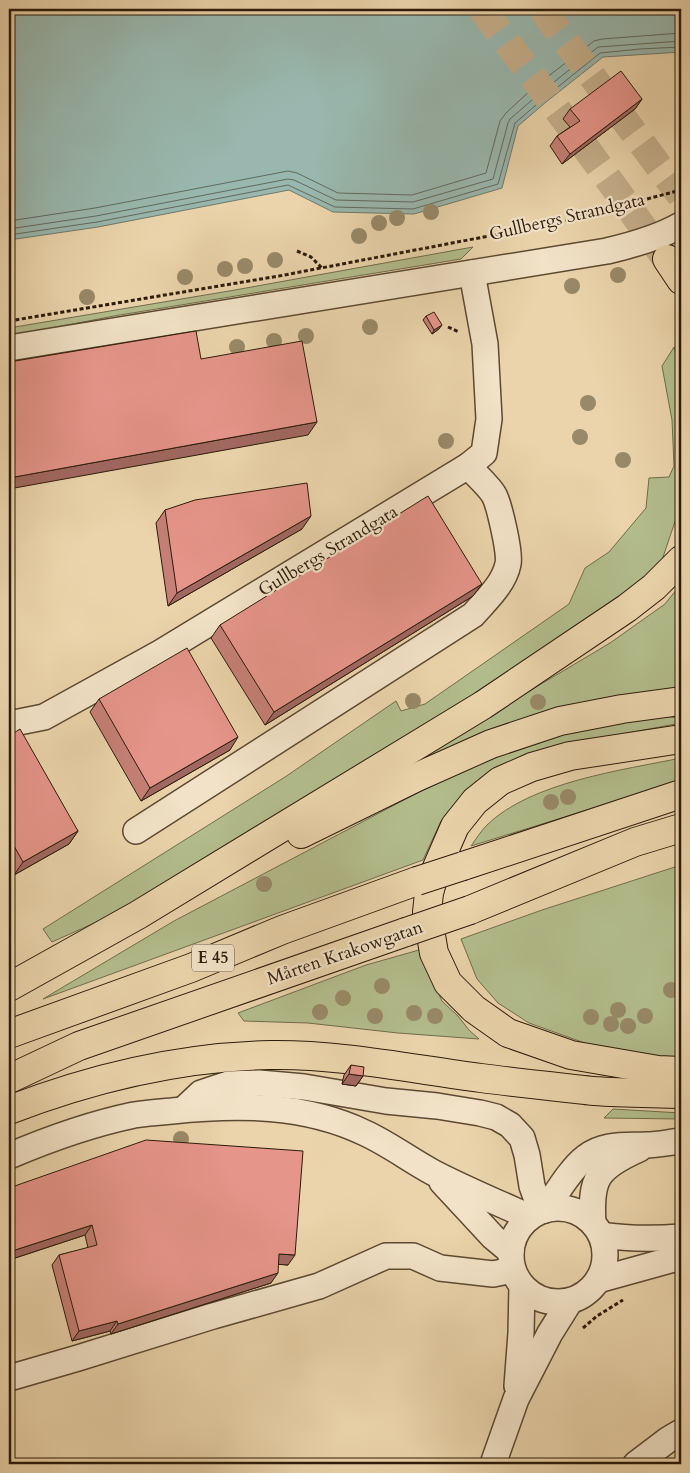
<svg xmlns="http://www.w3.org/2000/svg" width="690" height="1473" viewBox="0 0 690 1473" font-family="Cardo,serif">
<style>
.green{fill:#b3bd8c;stroke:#706c4c}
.water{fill:#99b7ae;stroke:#6d796d}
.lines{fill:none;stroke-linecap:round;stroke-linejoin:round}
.shore{stroke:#62695c;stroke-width:1}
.highway-tunnel{stroke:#c5af8b;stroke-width:28;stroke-dasharray:28 14;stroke-linecap:butt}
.minor-casing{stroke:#5c4933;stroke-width:28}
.highway-casing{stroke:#2c1b0b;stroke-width:30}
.path{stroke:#2c1b0b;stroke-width:3;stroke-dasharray:4 2.5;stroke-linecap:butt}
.minor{stroke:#f2e3c8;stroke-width:25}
.highway{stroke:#ebd4ab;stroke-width:28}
.highway-bridge-casing{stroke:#2c1b0b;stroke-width:30;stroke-linecap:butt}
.highway-bridge{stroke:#ebd4ab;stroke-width:28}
.tree{fill:#988968}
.wall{fill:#c68077;stroke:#2c1b0b}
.shaded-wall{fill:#a16861;stroke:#2c1b0b}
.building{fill:#e6958a;stroke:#2c1b0b}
.labels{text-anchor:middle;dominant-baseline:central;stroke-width:4.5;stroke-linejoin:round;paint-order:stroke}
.shield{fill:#f2e3c8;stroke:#675744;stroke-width:1}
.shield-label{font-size:16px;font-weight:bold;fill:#2c1b0b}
.street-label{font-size:18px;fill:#2c1b0b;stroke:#f2e3c8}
</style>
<rect width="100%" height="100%" fill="#ebd4ab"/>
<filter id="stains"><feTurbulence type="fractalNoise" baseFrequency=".004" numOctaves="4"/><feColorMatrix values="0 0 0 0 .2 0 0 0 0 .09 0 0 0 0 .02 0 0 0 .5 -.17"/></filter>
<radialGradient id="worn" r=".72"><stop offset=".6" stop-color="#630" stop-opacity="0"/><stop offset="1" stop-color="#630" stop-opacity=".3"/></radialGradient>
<g class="green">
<polygon points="473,247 461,259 114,316 16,335 9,334 9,328 235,290"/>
<polygon points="674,347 681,369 681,504 662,560 651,575 554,646 121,911 52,942 43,929 285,777 396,701 401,711 425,704 569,604 585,568 609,552 646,508 649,478 669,477 674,466 672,420 662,366"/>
<polygon points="681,584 681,689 363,790 610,643 665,604"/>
<polygon points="666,716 681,719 681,723 558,746 461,798 441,821 423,860 43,999 174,921 421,791 498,755 547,739 598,726"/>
<path d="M681 758V781L471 846C476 839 481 831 487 825 531 782 623 770 681 758Z"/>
<polygon points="681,865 681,1063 607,1051 529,1023 498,1003 477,979 461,939 542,910"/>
<polygon points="419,950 442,1001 458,1016 469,1030 479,1039 398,1033 308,1023 244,1021 238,1013 366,965"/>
<polygon points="613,1109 681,1113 681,1119 604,1118"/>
</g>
<polygon class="water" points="9,9 681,9 681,52 603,57 546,102 518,126 502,188 414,214 333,212 289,190 98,227 9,240"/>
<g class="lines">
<g class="shore">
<polyline points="9,221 95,208 288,171 297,173 338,193 412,195 486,173 500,121 506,113 533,88 594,41 602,39 681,33"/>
<polyline points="9,229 96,216 288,179 294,180 336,200 413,202 493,179 508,123 510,119 539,94 598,47 681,41"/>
<polyline points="9,235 97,222 288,185 335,207 413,209 498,184 515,123 543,99 600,53 640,49 681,47"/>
</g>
<g class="highway-tunnel">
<polyline points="482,9 583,144 666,259"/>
<polyline points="542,9 681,196"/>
</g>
<defs>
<g id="minor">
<path d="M9 348 607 251C633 245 658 238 681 225"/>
<polyline points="9,724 44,717 160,653 468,466 484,453 489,419 485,344 472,273"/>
<path d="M136 831 473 615C486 600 504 584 508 564 511 555 499 504 494 495 489 486 475 474 468 466"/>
<polyline points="184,1109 201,1093 228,1084 259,1083 304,1087 386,1101 437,1106 480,1113 496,1117 510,1125 522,1138 527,1155 532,1186 541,1211"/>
<path d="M9 1156C49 1139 91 1124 134 1115 147 1113 160 1112 172 1111 237 1104 305 1104 365 1133 389 1144 410 1160 434 1173 465 1189 498 1203 530 1217"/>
<polyline points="442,1182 493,1237 511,1252"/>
<circle cx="558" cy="1255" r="47"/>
<path d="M545 1210C556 1194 571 1168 586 1157 604 1143 625 1146 646 1145 658 1145 670 1142 681 1141"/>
<path d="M593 1223C590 1178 597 1168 639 1149"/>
<path d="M601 1235C628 1239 654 1239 681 1237"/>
<polyline points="598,1280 681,1257"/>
<polyline points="9,1378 78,1358 213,1316 319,1286 386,1256 413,1256 440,1268 493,1274 513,1270"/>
<polyline points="517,1386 521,1333 522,1286"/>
<polyline points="493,1464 516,1399 550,1333 570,1301"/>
<polyline points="636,1464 669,1439 681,1432"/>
</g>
<g id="highway">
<polyline points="667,259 681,280"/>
<polyline points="681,739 570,756 532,767 500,781 475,801 455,826 435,872 429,893 427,912 434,953 448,983 474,1009 508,1033 571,1055 658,1070 681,1071"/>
<polyline points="301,834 417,777 491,744 560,721 622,709 681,701"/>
<polyline points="463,866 681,794"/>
<polyline points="470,910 635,842 681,828"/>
<polyline points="9,987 138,915 483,705 627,608 654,587 681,560"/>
<polyline points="9,1034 191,968 282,930 417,881"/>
<polyline points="9,1079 79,1046 406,932"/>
<path d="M9 1110C92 1078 180 1057 270 1055 341 1054 412 1069 481 1078 519 1083 557 1087 594 1091 623 1093 652 1093 681 1094"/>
</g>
</defs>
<use href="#minor" class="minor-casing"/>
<use href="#highway" class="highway-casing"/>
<g class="path">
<polyline points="297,251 311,257 322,268"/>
<polyline points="9,321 279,276 552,224 681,190"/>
<polyline points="448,327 459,332"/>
<polyline points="583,1328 597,1316 623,1300"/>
</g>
<use href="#minor" class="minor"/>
<use href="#highway" class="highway"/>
<defs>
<g id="highway-bridge">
<polyline points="417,881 463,866"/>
<polyline points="406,932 470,910"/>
</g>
</defs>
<use href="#highway-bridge" class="highway-bridge-casing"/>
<use href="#highway-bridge" class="highway-bridge"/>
</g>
<g class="tree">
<circle cx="431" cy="212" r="8"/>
<circle cx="397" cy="218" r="8"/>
<circle cx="379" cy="223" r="8"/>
<circle cx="359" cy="236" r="8"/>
<circle cx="275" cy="260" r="8"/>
<circle cx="245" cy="266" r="8"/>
<circle cx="225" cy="269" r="8"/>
<circle cx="618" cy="275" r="8"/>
<circle cx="185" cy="277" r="8"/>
<circle cx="572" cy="286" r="8"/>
<circle cx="87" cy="297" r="8"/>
<circle cx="370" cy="327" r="8"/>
<circle cx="306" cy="336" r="8"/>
<circle cx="274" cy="341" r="8"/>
<circle cx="237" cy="347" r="8"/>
<circle cx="588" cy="403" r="8"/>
<circle cx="580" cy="437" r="8"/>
<circle cx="446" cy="441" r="8"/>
<circle cx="623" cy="460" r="8"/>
<circle cx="413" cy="701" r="8"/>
<circle cx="538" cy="702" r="8"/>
<circle cx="568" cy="797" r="8"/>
<circle cx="551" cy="802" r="8"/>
<circle cx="264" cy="884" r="8"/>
<circle cx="382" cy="986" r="8"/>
<circle cx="671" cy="990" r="8"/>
<circle cx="343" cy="998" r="8"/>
<circle cx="618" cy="1010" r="8"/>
<circle cx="320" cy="1012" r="8"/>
<circle cx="414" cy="1013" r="8"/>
<circle cx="375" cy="1016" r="8"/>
<circle cx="435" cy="1016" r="8"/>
<circle cx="645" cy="1016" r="8"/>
<circle cx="591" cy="1017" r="8"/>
<circle cx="611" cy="1024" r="8"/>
<circle cx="628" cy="1026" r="8"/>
<circle cx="181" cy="1139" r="8"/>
</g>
<g class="wall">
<polygon points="642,99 635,109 562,164 550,146 557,136 570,127 563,119 570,109"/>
<polygon points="426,316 439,329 432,334 423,320"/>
<polygon points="165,510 302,529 168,606 156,523"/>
<polygon points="473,596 265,725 211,638 220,625"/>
<polygon points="99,699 230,750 141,801 90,712"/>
<polygon points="9,736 78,831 69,844 14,875 9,866"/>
<polygon points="351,1065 363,1076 356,1086 342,1084 344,1075"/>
<polygon points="9,1188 288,1265 278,1264 271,1283 111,1334 110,1331 72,1341 52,1265 59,1255 88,1248 85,1235 9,1260"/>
</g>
<g class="shaded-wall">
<polygon points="642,99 635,109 562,164 570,154"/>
<polygon points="442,325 439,329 432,334 434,330"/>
<polygon points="317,422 308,435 9,489 9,478"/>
<polygon points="311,516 302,529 168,606 177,593"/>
<polygon points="482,584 473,596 265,725 274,712"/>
<polygon points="238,737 230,750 141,801 150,788"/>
<polygon points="78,831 69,844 14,875 23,862"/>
<polygon points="349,1074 363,1076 356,1086 342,1084"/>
<polygon points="92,1225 85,1235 9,1260 9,1252"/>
<polygon points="279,1254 295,1255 288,1265 272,1264"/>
<polygon points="278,1273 271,1283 111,1334 118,1324"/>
<polygon points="117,1321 110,1331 72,1341 79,1331"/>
</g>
<g class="building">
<polygon points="621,71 642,99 570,154 557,136 580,121 570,109"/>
<polygon points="434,312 442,325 434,330 426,316"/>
<polygon points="196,331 201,359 302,341 317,422 9,478 9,362"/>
<polygon points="307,483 311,516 177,593 165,510 195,500"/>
<polygon points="428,496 482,584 274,712 220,625"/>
<polygon points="187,648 238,737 150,788 99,699"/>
<polygon points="20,729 78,831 23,862 9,837 9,736"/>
<polygon points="351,1065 364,1067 363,1076 349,1074"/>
<polygon points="146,1140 303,1151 295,1255 279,1254 278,1273 118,1324 117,1321 79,1331 59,1255 97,1245 92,1225 9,1252 9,1188"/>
</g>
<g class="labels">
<rect class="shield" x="192" y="944.5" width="42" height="27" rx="4"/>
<g class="shield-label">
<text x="213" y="958">E 45</text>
</g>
<g class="street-label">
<text transform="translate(567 217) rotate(-13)">Gullbergs Strandgata</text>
<text transform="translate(328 551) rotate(-31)">Gullbergs Strandgata</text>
<text transform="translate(345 953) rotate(-19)">Mårten Krakowgatan</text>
</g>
</g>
<rect width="690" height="1473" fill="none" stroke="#ebd4ab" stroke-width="30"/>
<rect x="10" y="10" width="670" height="1453" fill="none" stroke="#2c1b0b" stroke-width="2.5"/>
<rect x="15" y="15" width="660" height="1443" fill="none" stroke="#2c1b0b"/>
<rect width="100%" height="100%" filter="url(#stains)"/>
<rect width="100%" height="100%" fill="url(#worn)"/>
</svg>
